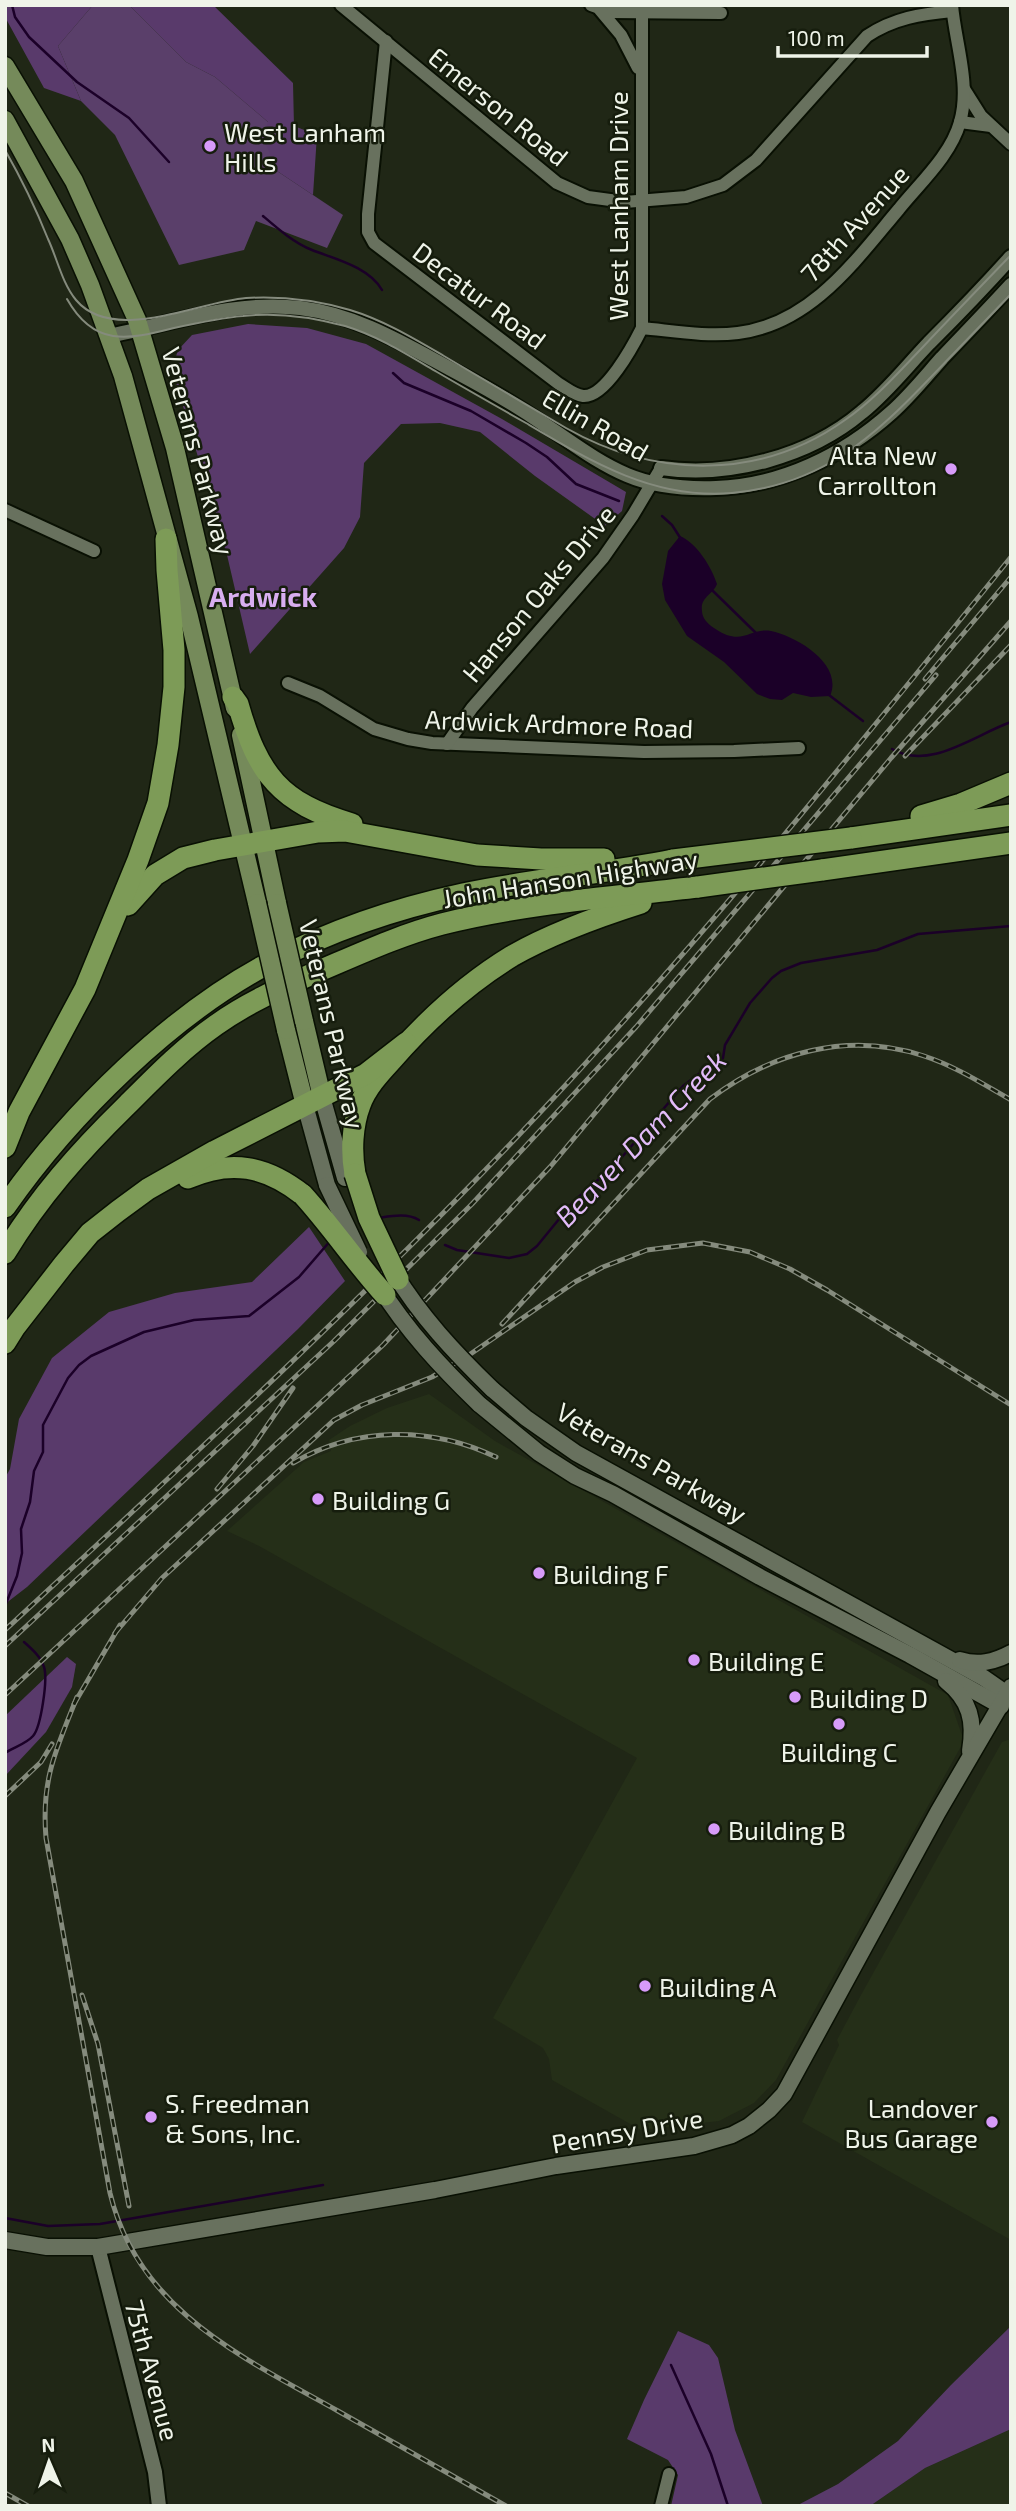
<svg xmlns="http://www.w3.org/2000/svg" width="1016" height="2511" viewBox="0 0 1016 2511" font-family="'Exo 2',sans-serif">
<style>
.built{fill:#252f18}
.green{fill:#5a3f6a}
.forest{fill:#593a6b}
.water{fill:#1b0028}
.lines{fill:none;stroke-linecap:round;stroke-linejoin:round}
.stream{stroke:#1b0028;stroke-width:2.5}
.minor-casing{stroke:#091003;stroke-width:16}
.tertiary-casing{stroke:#091003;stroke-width:18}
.secondary-casing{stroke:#091003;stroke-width:19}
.primary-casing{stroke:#091003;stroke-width:21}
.motorway-casing{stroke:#091003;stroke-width:24}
.minor{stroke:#68715e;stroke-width:12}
.tertiary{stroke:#68715e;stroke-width:14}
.secondary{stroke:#68715e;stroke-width:16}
.primary{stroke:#758a5a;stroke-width:18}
.motorway{stroke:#7d9b57;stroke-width:21}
.tram{stroke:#858b7d;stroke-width:2}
.rail-casing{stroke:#858b7d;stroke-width:5}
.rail{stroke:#161d0d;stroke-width:2.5;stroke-dasharray:8;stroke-linecap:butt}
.secondary-bridge-casing{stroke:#091003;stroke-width:19;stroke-linecap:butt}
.primary-bridge-casing{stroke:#091003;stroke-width:21;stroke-linecap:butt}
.motorway-bridge-casing{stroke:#091003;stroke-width:24;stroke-linecap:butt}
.secondary-bridge{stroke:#68715e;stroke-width:16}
.primary-bridge{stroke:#758a5a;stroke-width:18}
.motorway-bridge{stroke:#7d9b57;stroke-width:21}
.poi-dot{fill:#d79bf9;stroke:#161d0d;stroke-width:2.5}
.labels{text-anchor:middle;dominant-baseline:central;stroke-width:5;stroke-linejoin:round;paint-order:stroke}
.street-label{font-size:26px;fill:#eff4e9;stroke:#161d0d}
.poi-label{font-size:26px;fill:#eff4e9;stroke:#161d0d;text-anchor:start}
.neighbourhood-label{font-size:28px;font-weight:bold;fill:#d8aef0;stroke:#161d0d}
.water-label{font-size:28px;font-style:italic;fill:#e2bbf9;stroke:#161d0d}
</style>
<rect width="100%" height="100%" fill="#202716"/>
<g class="built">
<polygon points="429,1394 495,1441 948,1695 964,1741 776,2080 754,2103 719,2121 641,2130 552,2080 549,2059 543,2048 493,2018 637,1758 259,1546 227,1531 304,1462 331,1451 329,1440 350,1426 387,1408"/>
<polygon points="1011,1739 1011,2240 802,2122 839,2045 837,2040 861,1995 1002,1742"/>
<polygon points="1011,2429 1011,2506 870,2506 925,2468"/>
</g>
<polygon class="green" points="93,5 129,5 186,62 215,77 268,122 277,171 343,215 327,248 256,221 244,250 179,265 115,135 81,101 58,46"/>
<g class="forest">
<polygon points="5,5 93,5 58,46 81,101 44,88 5,17"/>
<polygon points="129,5 213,5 293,83 294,126 317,135 313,195 277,171 263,137 268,122 215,77 186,62"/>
<polygon points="248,324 307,328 366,344 502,419 626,492 622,511 605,526 535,476 480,432 440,423 401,424 364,463 360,517 344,548 250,654 227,555 172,369 178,350 192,335"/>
<polygon points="309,1227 345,1281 298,1329 27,1587 5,1604 5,1478 10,1469 19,1419 52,1358 109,1312 175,1293 252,1282"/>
<polygon points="67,1657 76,1664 72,1687 46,1732 5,1776 5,1716"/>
<polygon points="1011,2326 1011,2429 925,2468 870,2506 796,2506 838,2484 898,2441 951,2385"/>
<polygon points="678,2331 709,2345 718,2358 735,2430 763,2506 671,2506 678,2475 668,2460 627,2439 644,2400"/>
</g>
<path class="water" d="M680 536C697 543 712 568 717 584 713 595 700 597 702 611 702 618 708 624 714 628 743 648 749 627 771 631 796 636 844 664 830 696L811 697 793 693 782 700 770 699 757 694 724 662 687 636 665 600 662 584 668 551Z"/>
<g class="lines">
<g class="stream">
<polyline points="12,5 15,17 29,37 77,82 129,118 169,162"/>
<path d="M263 216C277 228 294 243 312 250 335 259 369 267 382 290"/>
<polyline points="393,373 404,383 471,411 526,443 547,457 576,484 619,501"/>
<polyline points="662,516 672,525 681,539"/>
<polyline points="713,591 758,635"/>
<polyline points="829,695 863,721"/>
<path d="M892 749C930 771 974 735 1011 722"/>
<path d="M378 1218C392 1216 407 1213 419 1220"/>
<polyline points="445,1245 457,1250 509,1258 527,1254 537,1246 573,1202 616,1164 683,1086 700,1073 715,1066 723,1058 725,1045 750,1003 772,978 781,971 801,963 877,950 918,934 1011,926"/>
<polyline points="5,1606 17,1576 22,1553 21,1529 30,1502 34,1471 43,1452 43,1425 68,1378 79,1365 91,1356 144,1332 194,1320 249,1316 299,1277 331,1240"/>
<path d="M5 1753C14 1747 26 1744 33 1736 41 1727 48 1679 44 1667 41 1657 32 1649 24 1642"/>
<polyline points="5,2218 48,2226 100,2224 323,2185"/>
<polyline points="671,2365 711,2454 728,2506"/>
</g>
<defs>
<g id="minor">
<path d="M341 5 557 183 588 197 625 202 686 197 723 185 756 160 867 36C894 18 921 14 952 11"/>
<polyline points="591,5 611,12 721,13"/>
<polyline points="600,10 621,35 638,68"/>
<path d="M386 41 368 214V232L374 243 559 384C566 388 574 395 583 396 605 398 633 346 642 328V5"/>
<polyline points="964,89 981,116 1011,144"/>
<polyline points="960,122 991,126"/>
<path d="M642 328C674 331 707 337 738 333 811 324 855 261 899 209 920 183 951 155 960 122 971 85 955 42 952 5"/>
<polyline points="5,510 94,551"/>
<polyline points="288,683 320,696 374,729 408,739 432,743 644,752 734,751 799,748"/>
<polyline points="447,744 472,708 603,558 633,515 661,468"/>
<polyline points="661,2506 669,2474"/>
</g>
<g id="tertiary">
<path d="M108 336C171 324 234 300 300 308 359 315 409 347 460 374 488 389 516 405 542 423 570 441 596 462 627 475 655 487 686 489 716 488 781 486 843 456 892 412 910 396 926 376 942 358 965 334 988 310 1011 285"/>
<path d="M661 468C728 478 809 457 862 412 887 392 907 366 929 343 957 315 984 287 1011 257"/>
<polyline points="98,2247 155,2472 159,2506"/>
</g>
<g id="secondary">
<polyline points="322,1097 345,1178"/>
<polyline points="305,1105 327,1185"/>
<polyline points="492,1389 526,1418 576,1453 984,1678 1007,1694"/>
<polyline points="479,1404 539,1453 575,1476 613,1494 760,1577 910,1655 1001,1706"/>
<path d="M960 1660C978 1666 994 1662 1011 1653"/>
<path d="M946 1681C970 1700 975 1721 970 1751"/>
<polyline points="5,2240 47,2247 98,2247 435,2190 556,2166 694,2146 732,2135 749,2126 769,2110 784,2094 938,1812 1011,1687"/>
</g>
<g id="primary">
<polyline points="5,66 74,181 137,320 175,448 235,708"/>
<polyline points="5,120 70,239 90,285 123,376 189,617 257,903"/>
<polyline points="241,735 277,903"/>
<polyline points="304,1021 322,1097"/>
<polyline points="286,1030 305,1105"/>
</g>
<g id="motorway">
<path d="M233 697 238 704C258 775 280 803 352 824"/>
<polyline points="921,816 961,804 1011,783"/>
<polyline points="851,838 1011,815"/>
<polyline points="822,870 1011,843"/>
<polyline points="128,905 155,875 183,858 215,850 318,832 345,831 477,855 541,859 604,859"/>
<polyline points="5,1147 19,1112 85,989 138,860 158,803 168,745 174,687 174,650 167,570 166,539"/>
<path d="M355 1174C351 1152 352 1126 360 1105 366 1088 379 1074 391 1061 426 1021 466 984 512 956 552 933 597 917 641 903"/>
<path d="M188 1178C231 1159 266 1166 303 1195"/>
<path d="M5 1207C69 1115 172 1013 273 961 332 930 398 908 463 894 532 879 603 874 673 860"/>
<path d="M5 1253C39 1197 79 1152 126 1106 154 1078 183 1048 216 1025 248 1002 283 987 319 971 359 954 400 935 442 924 526 903 613 897 698 887"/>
<polyline points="5,1343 15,1327 64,1264 90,1233 118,1211 148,1189 215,1151 366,1074 406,1043"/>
</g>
</defs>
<use href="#minor" class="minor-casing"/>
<use href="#tertiary" class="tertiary-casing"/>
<use href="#secondary" class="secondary-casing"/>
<use href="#primary" class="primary-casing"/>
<use href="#motorway" class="motorway-casing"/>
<use href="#minor" class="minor"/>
<use href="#tertiary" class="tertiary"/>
<use href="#secondary" class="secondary"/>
<use href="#primary" class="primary"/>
<use href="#motorway" class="motorway"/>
<g class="tram">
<path d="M5 150C21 178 36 209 48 239 57 258 62 283 76 300 113 344 197 302 246 298 281 296 316 300 350 310 383 320 413 338 444 356 484 380 525 404 566 428 654 478 760 481 845 420 874 400 897 374 921 349 951 317 981 286 1011 255"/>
<path d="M67 299C94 347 127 340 174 328 197 323 220 318 243 316 278 312 312 317 345 326 378 336 408 355 437 372 466 389 496 406 526 423 590 461 654 500 732 493 821 485 873 438 932 376 958 349 984 322 1011 294"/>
</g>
<defs>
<g id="rail">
<polyline points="925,679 1011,577"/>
<polyline points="905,756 1011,645"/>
<path d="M502 1324 710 1099C772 1052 848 1031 924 1056 955 1066 983 1084 1011 1100"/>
<path d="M293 1463C356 1426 431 1426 496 1457"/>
<polyline points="217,1489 253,1446 293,1388"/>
<path d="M5 1630C179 1469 353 1309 517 1137 692 953 851 755 1011 557"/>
<polyline points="115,1633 162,1578 334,1420 362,1405 432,1377 469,1355 575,1282 603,1267 647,1250 703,1243 750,1252 790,1269 827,1290 1011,1405"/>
<polyline points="5,1646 334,1341 472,1204 636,1027 936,675"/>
<polyline points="5,1695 383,1345 550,1167 891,758 1011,621"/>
<path d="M77 1697C56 1750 41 1779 46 1838L110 2193C138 2310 242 2357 338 2411 394 2443 450 2474 506 2506"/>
<polyline points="74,1704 120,1625"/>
<polyline points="5,1796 41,1762 52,1744"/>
<polyline points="82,1995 98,2044 129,2206"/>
<polyline points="5,2493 28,2506"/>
</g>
</defs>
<use href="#rail" class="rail-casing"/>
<use href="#rail" class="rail"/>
<defs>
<g id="secondary-bridge">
<polyline points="327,1185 359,1252"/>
<path d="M393 1271C420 1316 455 1353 492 1389"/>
<path d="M379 1286C407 1331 442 1368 479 1404"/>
</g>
<g id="primary-bridge">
<polyline points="257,903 286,1030"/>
<polyline points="277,903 304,1021"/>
</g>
<g id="motorway-bridge">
<polyline points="673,860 851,838"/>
<polyline points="698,887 822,870"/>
<polyline points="355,1174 369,1218 398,1279"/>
<path d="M303 1195C332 1227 356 1263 385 1295"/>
</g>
</defs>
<use href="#secondary-bridge" class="secondary-bridge-casing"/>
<use href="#primary-bridge" class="primary-bridge-casing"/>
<use href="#motorway-bridge" class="motorway-bridge-casing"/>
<use href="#secondary-bridge" class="secondary-bridge"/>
<use href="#primary-bridge" class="primary-bridge"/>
<use href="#motorway-bridge" class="motorway-bridge"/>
</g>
<g class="poi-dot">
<circle cx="210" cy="146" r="7"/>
<circle cx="951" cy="469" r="7"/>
<circle cx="318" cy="1499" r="7"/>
<circle cx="539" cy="1573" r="7"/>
<circle cx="694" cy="1660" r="7"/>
<circle cx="795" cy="1697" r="7"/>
<circle cx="839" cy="1724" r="7"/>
<circle cx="714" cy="1829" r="7"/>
<circle cx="645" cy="1986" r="7"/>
<circle cx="151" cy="2117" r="7"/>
<circle cx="992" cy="2122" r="7"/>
</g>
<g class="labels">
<g class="street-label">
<text transform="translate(499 106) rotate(39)">Emerson Road</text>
<text transform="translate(617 206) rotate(-90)">West Lanham Drive</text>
<text transform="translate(854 223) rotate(-48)">78th Avenue</text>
<text transform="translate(480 295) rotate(37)">Decatur Road</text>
<text transform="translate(596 424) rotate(30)">Ellin Road</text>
<text transform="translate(199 451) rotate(75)">Veterans Parkway</text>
<text transform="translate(538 593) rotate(-50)">Hanson Oaks Drive</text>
<text transform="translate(559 723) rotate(2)">Ardwick Ardmore Road</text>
<text transform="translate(570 878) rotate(-9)">John Hanson Highway</text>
<text transform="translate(333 1024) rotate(77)">Veterans Parkway</text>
<text transform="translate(652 1462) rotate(30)">Veterans Parkway</text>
<text transform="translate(627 2130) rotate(-10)">Pennsy Drive</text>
<text transform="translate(153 2370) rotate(75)">75th Avenue</text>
</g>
<g class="poi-label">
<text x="224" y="131">West Lanham<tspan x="224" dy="30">Hills</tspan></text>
<text x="937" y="454" text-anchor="end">Alta New<tspan x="937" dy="30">Carrollton</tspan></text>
<text x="332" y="1499">Building G</text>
<text x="553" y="1573">Building F</text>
<text x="708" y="1660">Building E</text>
<text x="809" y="1697">Building D</text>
<text x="839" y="1751" text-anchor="middle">Building C</text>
<text x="728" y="1829">Building B</text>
<text x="659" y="1986">Building A</text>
<text x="165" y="2102">S. Freedman<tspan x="165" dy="30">&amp; Sons, Inc.</tspan></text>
<text x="978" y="2107" text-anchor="end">Landover<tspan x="978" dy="30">Bus Garage</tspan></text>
</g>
<g class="neighbourhood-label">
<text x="263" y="596">Ardwick</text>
</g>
<g class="water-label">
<text transform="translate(640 1138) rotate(-46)">Beaver Dam Creek</text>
</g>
</g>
<rect width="1016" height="2511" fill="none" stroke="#eff4e9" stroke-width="14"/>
<g transform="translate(49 2462) rotate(358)" stroke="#161d0d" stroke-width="5" paint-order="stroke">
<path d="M0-5L12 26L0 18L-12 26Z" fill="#eff4e9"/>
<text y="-10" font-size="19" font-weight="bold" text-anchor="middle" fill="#eff4e9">N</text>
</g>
<path d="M778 46v10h149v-10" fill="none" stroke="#eff4e9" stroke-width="3.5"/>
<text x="788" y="46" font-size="21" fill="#eff4e9" stroke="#161d0d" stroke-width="5" paint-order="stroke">100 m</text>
</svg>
